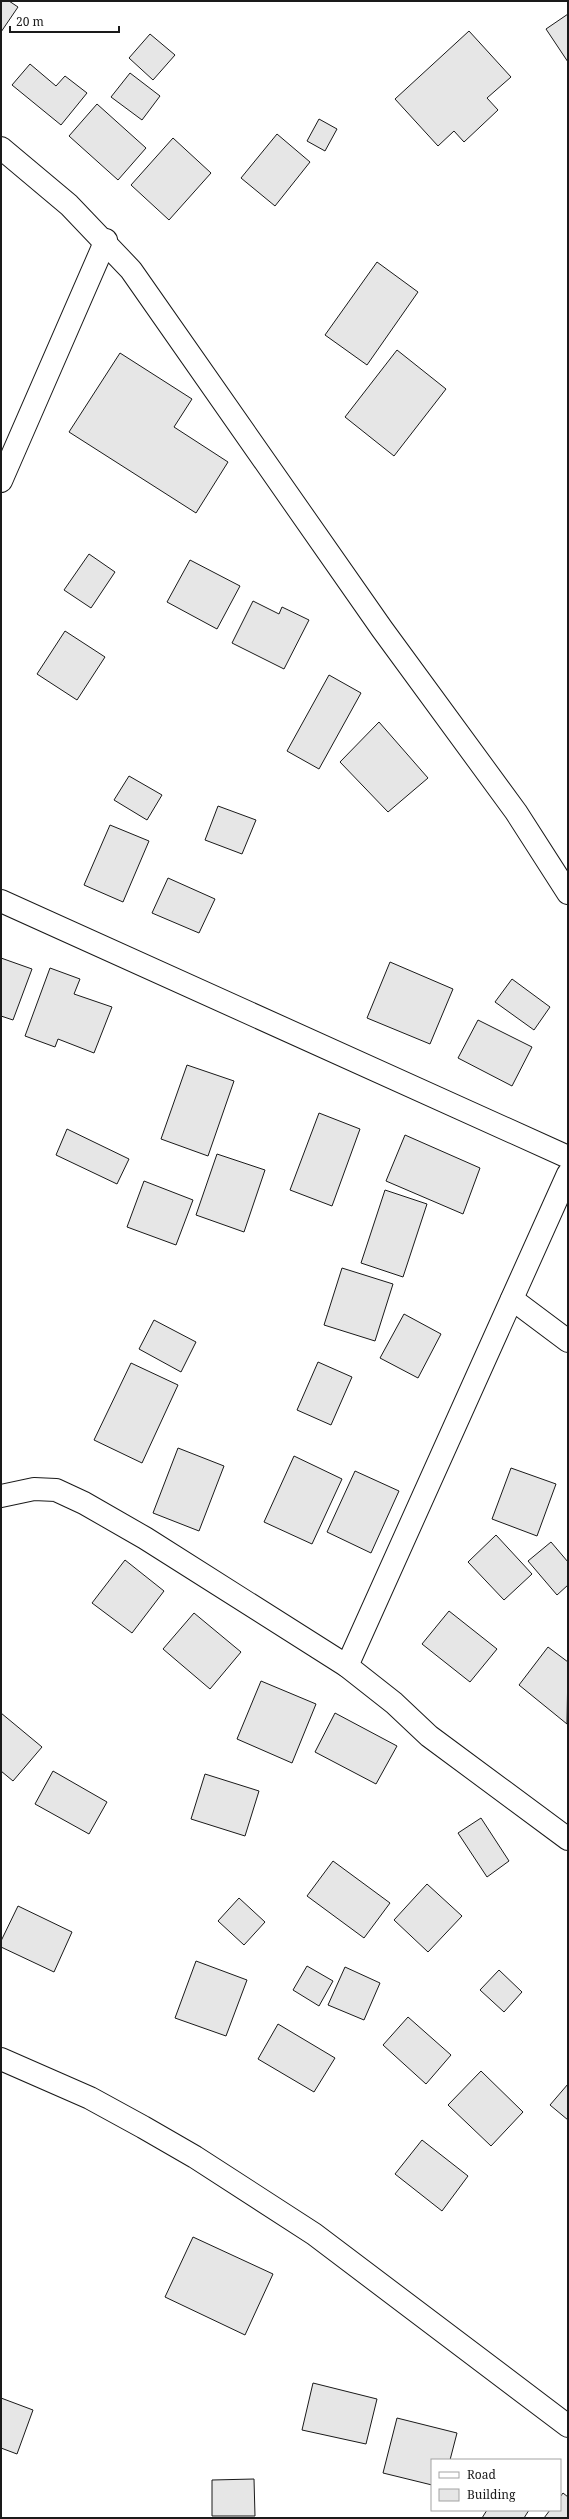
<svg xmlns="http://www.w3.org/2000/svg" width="569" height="2519" viewBox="0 0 569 2519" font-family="'Noto Serif',serif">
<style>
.building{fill:#e6e6e6;stroke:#1a1a1a}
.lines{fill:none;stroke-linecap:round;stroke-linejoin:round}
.minor-casing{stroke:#1a1a1a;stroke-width:24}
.tertiary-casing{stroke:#1a1a1a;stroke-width:24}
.minor{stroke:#fff;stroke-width:22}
.tertiary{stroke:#fff;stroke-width:22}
</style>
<rect width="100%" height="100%" fill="#fff"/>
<g class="building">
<polygon points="1,1 9,1 18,7 1,32"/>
<polygon points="568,14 568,62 546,29"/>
<polygon points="469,31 511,77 487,98 498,110 464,142 454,131 438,146 395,99"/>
<polygon points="150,34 175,55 153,80 129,58"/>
<polygon points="30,64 56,86 65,76 87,93 61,125 12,85"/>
<polygon points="130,73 160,96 142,120 111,97"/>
<polygon points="97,104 146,148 118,180 69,136"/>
<polygon points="319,119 337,129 325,151 307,141"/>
<polygon points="277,134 310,162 275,206 241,178"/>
<polygon points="173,138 211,173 169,220 131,185"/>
<polygon points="377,262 418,292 367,365 325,335"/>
<polygon points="397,350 446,389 394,456 345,417"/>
<polygon points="120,353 192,399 174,427 228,462 196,513 69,432"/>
<polygon points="89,554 115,572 91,608 64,590"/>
<polygon points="190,560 240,586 217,629 167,602"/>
<polygon points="253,601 279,614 282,607 309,620 284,669 232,643"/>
<polygon points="65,631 105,657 77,700 37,674"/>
<polygon points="329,675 361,693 319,769 287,751"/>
<polygon points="379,722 428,778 388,812 340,762"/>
<polygon points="129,776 162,795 147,820 114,800"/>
<polygon points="218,806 256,820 242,854 205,840"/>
<polygon points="110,825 149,841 123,902 84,885"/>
<polygon points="168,878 215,899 199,933 152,913"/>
<polygon points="1,958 32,969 13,1020 1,1016"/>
<polygon points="390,962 453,989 430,1044 367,1018"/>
<polygon points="50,968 80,979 74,994 112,1007 94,1053 58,1039 55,1047 25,1036"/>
<polygon points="512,979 550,1007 534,1030 495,1002"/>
<polygon points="478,1020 532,1047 512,1086 458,1058"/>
<polygon points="187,1065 234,1081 208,1156 161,1139"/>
<polygon points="319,1113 360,1129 332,1206 290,1190"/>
<polygon points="67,1129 129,1159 117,1184 56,1155"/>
<polygon points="405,1135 480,1168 463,1214 386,1181"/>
<polygon points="217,1154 265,1170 244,1232 196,1215"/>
<polygon points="144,1181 193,1200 176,1245 127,1227"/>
<polygon points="385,1190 427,1204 403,1277 361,1263"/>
<polygon points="342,1268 393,1284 375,1341 324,1325"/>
<polygon points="404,1314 441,1334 418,1378 380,1358"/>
<polygon points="154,1320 196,1342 181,1372 139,1349"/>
<polygon points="318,1362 352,1377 331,1425 297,1410"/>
<polygon points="131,1363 178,1385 142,1463 94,1440"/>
<polygon points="178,1448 224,1466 199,1531 153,1513"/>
<polygon points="294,1456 342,1479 312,1544 264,1522"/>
<polygon points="511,1468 556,1484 537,1536 492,1519"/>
<polygon points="355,1471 399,1491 371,1553 327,1532"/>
<polygon points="496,1535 532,1574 504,1600 468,1562"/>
<polygon points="551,1542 568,1562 568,1585 557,1595 528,1561"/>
<polygon points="125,1560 164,1591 132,1633 92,1603"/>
<polygon points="449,1611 497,1649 470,1682 422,1644"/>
<polygon points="194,1613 241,1652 210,1689 163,1649"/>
<polygon points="548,1647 568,1662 567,1724 519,1685"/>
<polygon points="261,1681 316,1704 292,1763 237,1739"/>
<polygon points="1,1713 42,1747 13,1781 1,1771"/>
<polygon points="335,1713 397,1746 376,1784 315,1752"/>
<polygon points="53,1771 107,1802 89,1834 35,1804"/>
<polygon points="205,1774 259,1791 245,1836 191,1819"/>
<polygon points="481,1818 509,1861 487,1877 458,1833"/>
<polygon points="333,1861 390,1903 364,1938 307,1896"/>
<polygon points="427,1884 462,1916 428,1952 394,1920"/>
<polygon points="239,1898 265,1922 244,1945 218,1921"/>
<polygon points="18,1906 72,1932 54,1972 1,1947 1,1941"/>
<polygon points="196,1961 247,1980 226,2036 175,2018"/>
<polygon points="307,1966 333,1981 319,2006 293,1990"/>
<polygon points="345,1967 380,1983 364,2020 328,2005"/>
<polygon points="499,1970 522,1992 504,2012 480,1990"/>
<polygon points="408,2017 451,2055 426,2084 383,2045"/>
<polygon points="278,2024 335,2058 314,2092 258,2059"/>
<polygon points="481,2071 523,2112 491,2146 448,2105"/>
<polygon points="568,2084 568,2120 550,2105"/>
<polygon points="422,2140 468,2176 442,2211 395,2174"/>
<polygon points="193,2237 273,2274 245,2335 165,2297"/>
<polygon points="313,2383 377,2399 366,2444 302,2430"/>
<polygon points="1,2398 33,2410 17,2454 1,2448"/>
<polygon points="397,2418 457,2433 450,2460 432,2460 432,2485 383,2473"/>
<polygon points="254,2479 255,2516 212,2516 212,2480"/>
<polygon points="563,2493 568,2497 568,2518 544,2518 550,2510 560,2510 560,2497"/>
<polygon points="487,2510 529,2510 524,2518 482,2518"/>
</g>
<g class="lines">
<defs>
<g id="minor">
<polyline points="1,148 69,205 131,270 382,629 516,812 568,893"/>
<polyline points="1,481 106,240"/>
<polyline points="1,901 568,1157"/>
<polyline points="512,1299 568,1341"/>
<polyline points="1,1496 34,1489 56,1490 84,1503 145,1538 347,1666 394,1703 429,1736 568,1839"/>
<polyline points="347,1666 568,1174"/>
</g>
<polyline id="tertiary" points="1,2059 90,2098 143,2127 195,2157 314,2234 568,2426"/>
</defs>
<use href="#minor" class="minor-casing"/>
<use href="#tertiary" class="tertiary-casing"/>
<use href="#minor" class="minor"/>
<use href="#tertiary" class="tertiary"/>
</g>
<rect width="569" height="2519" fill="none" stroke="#1a1a1a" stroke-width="4"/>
<rect x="431" y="2459" width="130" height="52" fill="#ffffff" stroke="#a3a3a3"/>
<rect x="439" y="2472" width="20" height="6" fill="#ffffff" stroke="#a3a3a3"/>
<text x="467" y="2479" font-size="12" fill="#1a1a1a">Road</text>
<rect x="439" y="2489" width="20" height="12" fill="#e6e6e6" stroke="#a3a3a3"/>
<text x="467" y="2499" font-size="12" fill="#1a1a1a">Building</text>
<path d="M10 26v6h109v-6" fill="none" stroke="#1a1a1a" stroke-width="2"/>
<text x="16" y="26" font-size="12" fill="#1a1a1a" stroke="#ffffff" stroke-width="3" paint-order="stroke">20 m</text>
</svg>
